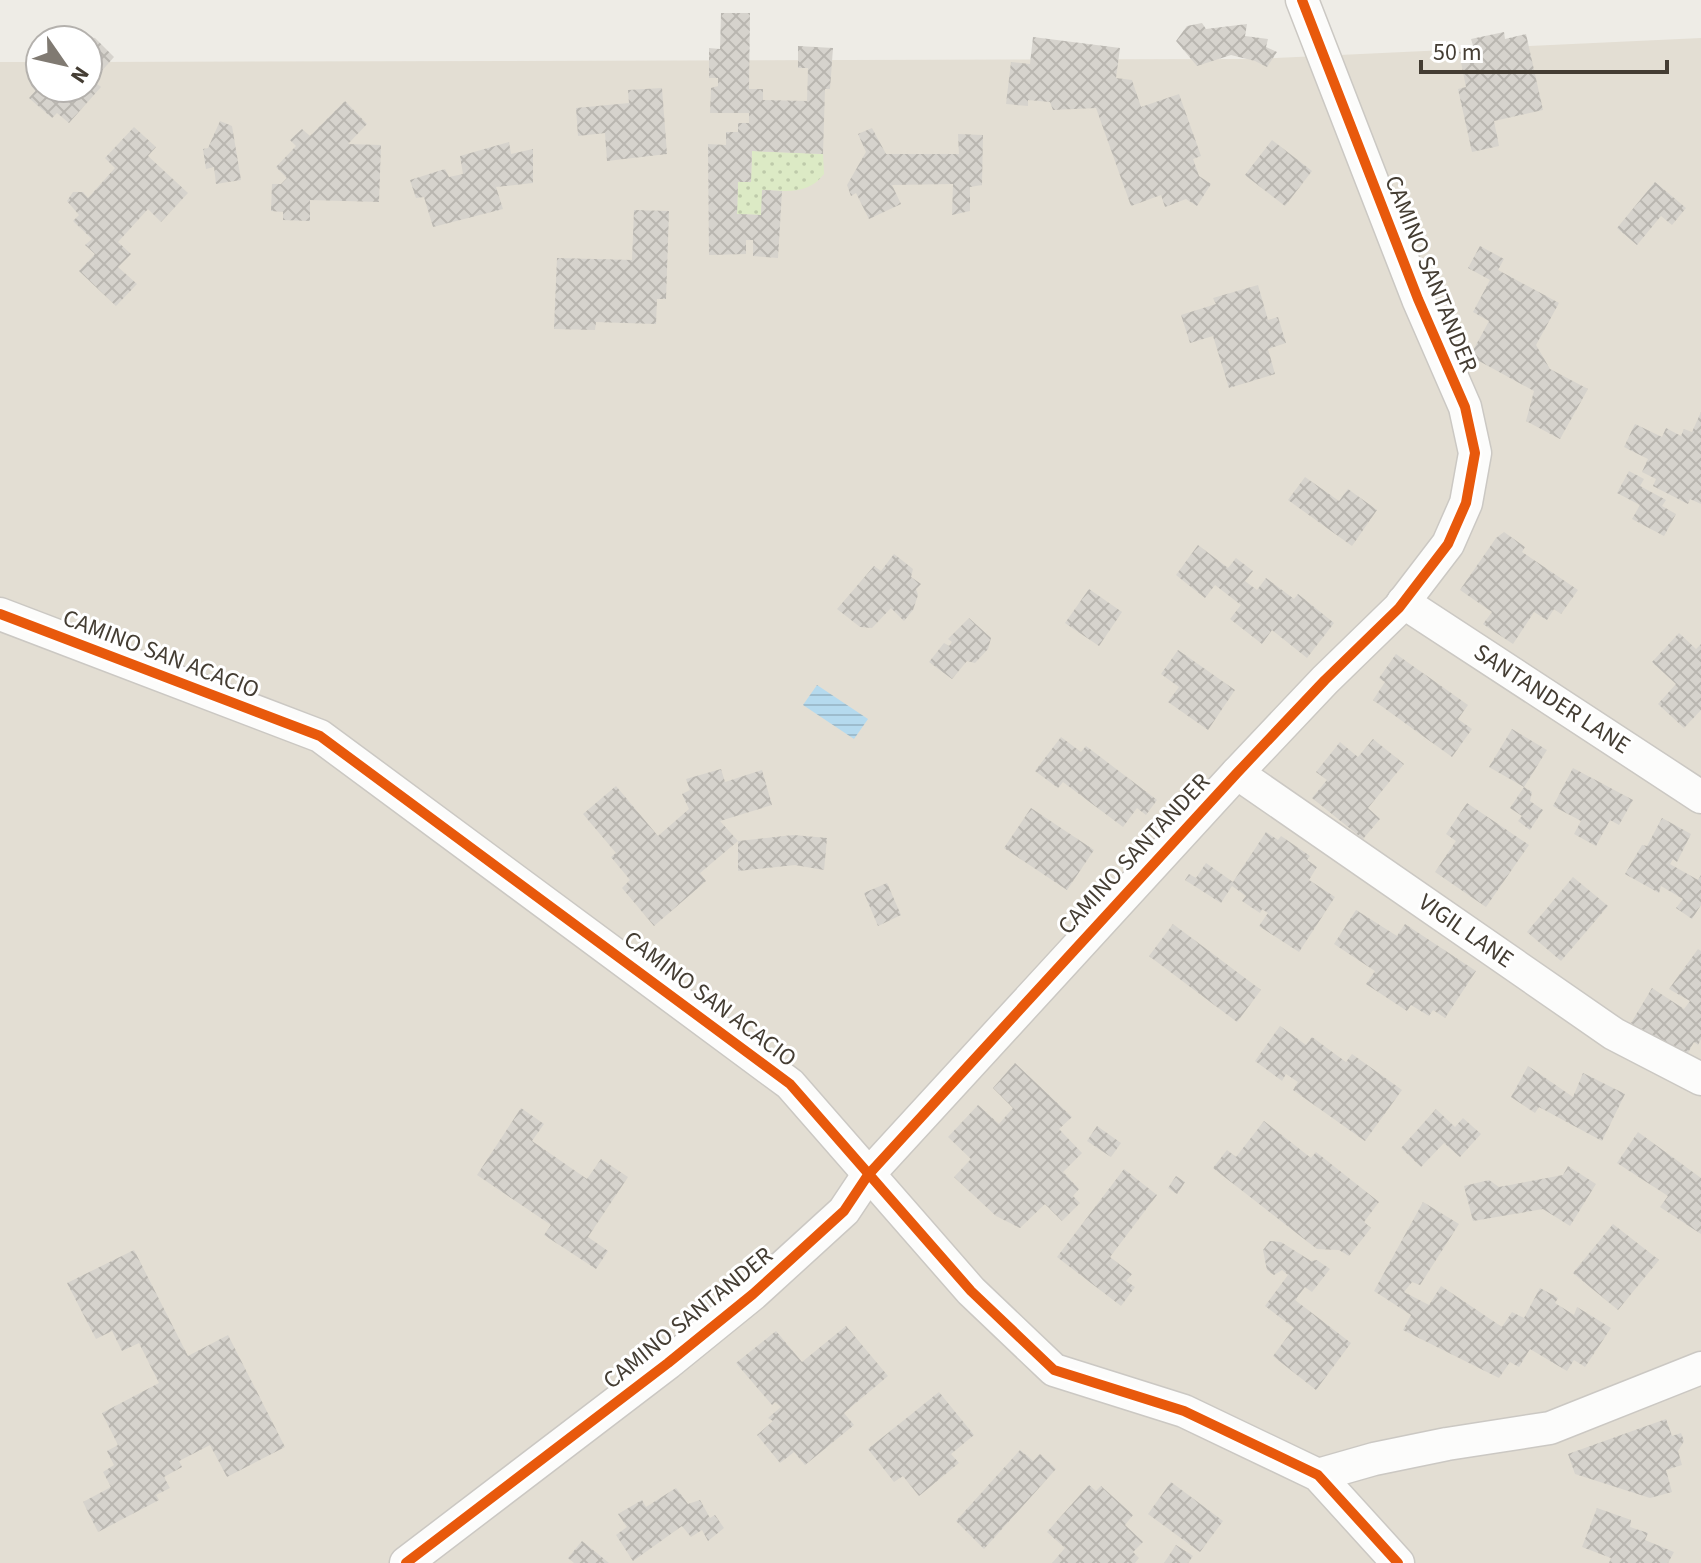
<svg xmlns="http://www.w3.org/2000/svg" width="1701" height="1563" viewBox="0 0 1701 1563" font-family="'Source Sans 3',sans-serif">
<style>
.residential{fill:#e3ded3}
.grass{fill:url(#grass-dots)}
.water{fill:url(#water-rules)}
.building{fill:url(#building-cross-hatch)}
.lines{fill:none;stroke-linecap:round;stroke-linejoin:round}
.minor-casing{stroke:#cbc8c3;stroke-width:35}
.minor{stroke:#fcfcfb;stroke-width:32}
.cycleway-casing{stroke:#fff;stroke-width:15}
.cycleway{stroke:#e8590c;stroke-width:10}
.labels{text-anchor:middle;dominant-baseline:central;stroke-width:6;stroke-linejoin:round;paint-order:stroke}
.street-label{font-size:24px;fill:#443d33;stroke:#fff}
</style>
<defs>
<pattern id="grass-dots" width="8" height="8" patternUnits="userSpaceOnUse" patternTransform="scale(2)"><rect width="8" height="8" fill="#dceac5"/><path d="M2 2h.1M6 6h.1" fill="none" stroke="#becaaa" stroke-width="1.8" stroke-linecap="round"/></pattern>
<pattern id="water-rules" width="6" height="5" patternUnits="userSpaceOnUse" patternTransform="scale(2)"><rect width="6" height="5" fill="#b5daee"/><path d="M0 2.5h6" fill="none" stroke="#9dbccd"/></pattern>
<pattern id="building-cross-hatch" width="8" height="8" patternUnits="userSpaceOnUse" patternTransform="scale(2)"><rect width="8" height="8" fill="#d6d3cd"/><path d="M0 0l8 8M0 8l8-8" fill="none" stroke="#b9b6b0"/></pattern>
</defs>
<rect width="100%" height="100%" fill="#eeece6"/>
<polygon class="residential" points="1701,38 1701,1563 0,1563 0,62 40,62 40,88 88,88 88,62 1256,59"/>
<path class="grass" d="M752 151 823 154 824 174C808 195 787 191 763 190L761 215 737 214 738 182H751Z"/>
<polygon class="water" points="817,685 868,719 854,739 803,705"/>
<g class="building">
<polygon points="721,13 750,13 749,89 763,89 763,100 807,101 808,68 798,68 798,46 833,48 830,89 825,89 823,154 752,151 751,182 738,182 737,214 761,215 762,190 782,191 778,258 753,256 753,240 746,240 746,254 709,255 708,144 726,145 726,132 738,132 738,123 749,123 749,113 710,113 711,88 718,86 718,78 709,78 709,48 720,49"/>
<polygon points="1202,23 1206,29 1247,24 1245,36 1268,39 1266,47 1277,52 1267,67 1255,61 1231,55 1197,66 1176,41 1187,26"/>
<polygon points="1504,32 1505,39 1526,34 1543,110 1494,121 1499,146 1472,152 1458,89 1466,87 1459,52 1474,49 1471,39"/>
<polygon points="87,37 95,38 114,57 93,81 101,87 69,123 57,113 52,118 29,98 38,88 88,88 88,40 84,40"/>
<polygon points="1033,37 1120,48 1116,78 1132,80 1141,107 1179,94 1201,156 1193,159 1199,176 1211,184 1197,206 1186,199 1165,207 1161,195 1131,206 1096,108 1053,110 1050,102 1028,100 1028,106 1006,104 1011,62 1030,64"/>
<polygon points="662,88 667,154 607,161 605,133 578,136 576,108 629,103 628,90"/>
<polygon points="345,101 367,124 348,144 381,145 379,202 310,200 310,221 283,220 283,212 271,211 272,184 281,184 287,178 276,167 296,146 290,140 302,129 310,136"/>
<polygon points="220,121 232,126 241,180 216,184 214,167 206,169 203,149 208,148"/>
<polygon points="134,127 156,147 148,156 188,193 161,222 148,209 118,242 131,254 118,267 137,284 116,306 79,271 95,254 85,245 92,239 73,221 79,215 67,201 73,192 83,192 88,198 115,168 105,158"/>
<polygon points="872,128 886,154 959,154 958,134 983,135 982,185 970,187 970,211 952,215 953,184 892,185 901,204 869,219 856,193 851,196 847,185 866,152 858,134"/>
<polygon points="1272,140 1312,171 1285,206 1245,175"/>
<polygon points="509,142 511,154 533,149 533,183 496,187 503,209 433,227 424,197 416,198 410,180 445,169 449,177 463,174 460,156"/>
<polygon points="1655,182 1686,208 1672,225 1661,216 1637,245 1617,228"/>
<polygon points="634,210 669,211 666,299 657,299 656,324 596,322 595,330 554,329 557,258 632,260"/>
<polygon points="1480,246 1504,259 1498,270 1559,303 1536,345 1550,369 1588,389 1560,439 1526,421 1534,391 1470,356 1489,321 1473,312 1490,280 1468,268"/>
<polygon points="1258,285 1268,320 1278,317 1286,343 1268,349 1275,374 1229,388 1213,336 1190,343 1181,315 1216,304 1213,298"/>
<polygon points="1701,412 1701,504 1690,499 1688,504 1653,486 1656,479 1642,472 1648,459 1624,447 1635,424 1662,437 1666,428 1681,436 1684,429 1692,432"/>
<polygon points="1629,471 1644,479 1640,486 1666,500 1662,506 1676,514 1664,536 1632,519 1640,505 1617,493"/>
<polygon points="1305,477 1339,501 1348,489 1377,510 1352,546 1288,500"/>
<polygon points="1504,532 1525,547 1522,552 1578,590 1561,614 1554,609 1547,620 1534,612 1513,644 1483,624 1492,612 1460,590 1496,538"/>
<polygon points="1198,545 1228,568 1236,558 1253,571 1245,581 1257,590 1266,578 1294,599 1298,594 1334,623 1307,658 1272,630 1262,644 1230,619 1241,605 1215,585 1205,598 1176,575"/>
<polygon points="894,554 913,569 911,577 921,584 916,589 918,595 913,610 904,621 891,608 872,628 860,627 837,609 874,566 881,571"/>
<polygon points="1089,589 1122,612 1099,646 1065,623"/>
<polygon points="969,618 991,638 988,649 975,663 967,661 952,679 929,662 944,643 949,646 952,642 948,639"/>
<polygon points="1679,633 1696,649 1701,644 1701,710 1684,728 1658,704 1676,684 1652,662"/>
<polygon points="1178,650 1235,690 1208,730 1168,702 1179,687 1161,674"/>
<polygon points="1396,654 1468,705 1458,719 1472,729 1452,757 1373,700 1385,682 1379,678"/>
<polygon points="1512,729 1547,750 1524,787 1489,767"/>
<polygon points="1061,737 1081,752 1086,746 1157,800 1146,815 1137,808 1123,827 1063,782 1058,788 1035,771"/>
<polygon points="1373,739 1404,764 1368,808 1380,819 1363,839 1312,798 1327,780 1316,772 1340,742 1358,757"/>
<polygon points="1573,768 1633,800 1619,825 1610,820 1596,846 1574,834 1581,821 1553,806"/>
<polygon points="721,769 725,782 762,770 772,805 720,821 738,841 793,835 827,838 824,870 795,865 738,871 738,841 700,873 706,881 654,926 622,888 630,880 611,857 616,853 583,814 616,786 658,836 689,809 682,794 690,790 686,779"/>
<polygon points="1524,787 1532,792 1530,801 1543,810 1530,830 1518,821 1522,816 1510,808"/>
<polygon points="1467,803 1529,845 1486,907 1435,872 1456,841 1446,834"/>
<polygon points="1031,808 1094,850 1067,890 1004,848"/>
<polygon points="1662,818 1691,834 1677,862 1673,859 1670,864 1698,880 1701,875 1701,905 1692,919 1676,908 1683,899 1661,886 1659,893 1625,874 1642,845 1647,846"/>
<polygon points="1266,832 1278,840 1281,836 1310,856 1307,860 1317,867 1309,880 1335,897 1299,952 1259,926 1268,913 1262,909 1260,913 1242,901 1246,896 1232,886 1221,903 1185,880 1189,874 1196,878 1206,863 1233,882"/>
<polygon points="1573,877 1608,906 1561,961 1527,932"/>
<polygon points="887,883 901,915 878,926 864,893"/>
<polygon points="1356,910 1397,936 1405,924 1476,971 1445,1018 1433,1010 1429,1016 1411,1005 1407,1011 1366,984 1375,971 1334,944"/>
<polygon points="1173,924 1261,990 1237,1022 1149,956"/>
<polygon points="1698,949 1701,951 1701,1039 1698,1045 1694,1042 1685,1058 1631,1023 1652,988 1684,1009 1690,1001 1669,989"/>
<polygon points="1280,1026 1306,1045 1312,1037 1346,1062 1352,1054 1402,1090 1365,1141 1293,1090 1298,1082 1286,1074 1282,1081 1255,1061"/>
<polygon points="1015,1063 1072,1117 1059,1129 1082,1153 1063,1172 1079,1189 1073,1196 1080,1203 1062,1221 1045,1204 1020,1228 996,1216 954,1177 971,1159 948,1137 978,1105 999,1124 1013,1108 993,1088"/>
<polygon points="1528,1066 1573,1097 1583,1073 1625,1094 1602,1141 1539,1107 1535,1113 1511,1097"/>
<polygon points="521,1108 544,1124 532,1141 587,1179 601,1159 628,1177 588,1237 608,1251 596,1269 544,1235 551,1225 477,1175"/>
<polygon points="1436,1109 1455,1127 1463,1118 1481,1134 1460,1157 1444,1143 1421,1167 1401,1148"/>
<polygon points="1264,1121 1311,1158 1316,1152 1379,1202 1364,1222 1371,1228 1349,1256 1339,1250 1317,1249 1213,1168 1227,1150 1236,1157"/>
<polygon points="1097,1126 1121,1143 1111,1157 1087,1141"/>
<polygon points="1638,1132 1701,1178 1701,1234 1660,1207 1668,1196 1617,1163"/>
<polygon points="1568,1166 1596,1184 1570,1226 1543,1209 1473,1221 1464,1186 1489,1180 1499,1187 1563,1175"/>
<polygon points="1124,1169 1157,1195 1110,1257 1132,1274 1126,1281 1135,1287 1121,1306 1057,1257"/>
<polygon points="1176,1176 1185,1182 1177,1194 1168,1188"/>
<polygon points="1423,1202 1459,1224 1420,1285 1412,1282 1404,1292 1429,1305 1441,1286 1502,1327 1512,1312 1524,1318 1540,1288 1558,1298 1555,1303 1574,1315 1577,1307 1611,1328 1585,1367 1574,1360 1567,1371 1530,1349 1519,1367 1510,1362 1499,1378 1403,1330 1411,1315 1374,1291"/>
<polygon points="1613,1224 1659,1260 1618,1310 1573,1273"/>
<polygon points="1270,1241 1281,1242 1311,1261 1317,1260 1330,1269 1312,1292 1305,1287 1295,1300 1351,1343 1316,1390 1273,1356 1294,1328 1265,1306 1288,1275 1282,1270 1274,1275 1267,1270 1263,1250"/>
<polygon points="134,1250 188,1356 228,1335 285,1447 227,1477 210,1445 179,1461 182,1467 164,1477 170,1488 156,1495 159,1500 98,1532 83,1502 111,1487 103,1472 114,1465 107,1451 118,1445 102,1413 159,1383 139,1343 122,1351 112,1331 96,1339 67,1283"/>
<polygon points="846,1326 888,1376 844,1413 854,1425 805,1465 794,1452 780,1463 757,1435 773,1421 768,1418 781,1407 775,1402 772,1405 736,1363 776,1331 802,1362"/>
<polygon points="939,1392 974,1435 951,1454 959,1463 919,1496 903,1476 894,1482 868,1449"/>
<polygon points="1666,1419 1672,1436 1681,1433 1684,1441 1678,1451 1682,1465 1666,1470 1672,1492 1650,1498 1575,1474 1568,1454"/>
<polygon points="1020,1450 1033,1461 1040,1454 1056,1469 984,1549 956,1521"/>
<polygon points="1171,1482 1223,1521 1200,1552 1148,1514"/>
<polygon points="1089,1485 1096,1491 1101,1486 1133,1515 1125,1525 1143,1542 1133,1552 1139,1558 1135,1563 1052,1563 1065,1548 1047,1532"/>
<polygon points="676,1488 688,1504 700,1500 710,1518 715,1515 724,1528 708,1541 702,1530 691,1537 682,1526 633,1561 616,1535 627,1527 618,1514 642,1500 646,1507"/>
<polygon points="1597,1508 1631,1520 1630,1527 1648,1533 1645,1540 1674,1552 1668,1563 1609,1563 1611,1558 1582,1547"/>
<polygon points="582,1541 609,1563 574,1563 568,1558"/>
<polygon points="1176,1545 1193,1556 1188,1563 1164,1563"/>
</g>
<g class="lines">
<defs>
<g id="minor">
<polyline points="1403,602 1701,797"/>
<polyline points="0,614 320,736 790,1084 971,1291 1054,1370 1184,1411 1318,1475 1398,1563"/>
<polyline points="1237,773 1614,1034 1701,1079"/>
<polyline points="1318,1475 1374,1459 1447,1444 1550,1428 1701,1368"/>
<polyline points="406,1563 668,1363 753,1294 844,1211 868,1175 1237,773 1325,680 1399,608 1448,544 1466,503 1475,453 1465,407 1418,299 1302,0"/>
</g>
</defs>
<use href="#minor" class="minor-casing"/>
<use href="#minor" class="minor"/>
<defs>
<g id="cycleway">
<polyline points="0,614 320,736 790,1084 971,1291 1054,1370 1184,1411 1318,1475 1398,1563"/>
<polyline points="406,1563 668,1363 753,1294 844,1211 868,1175 1237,773 1325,680 1399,608 1448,544 1466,503 1475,453 1465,407 1418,299 1302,0"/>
</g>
</defs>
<use href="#cycleway" class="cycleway-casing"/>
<use href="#cycleway" class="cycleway"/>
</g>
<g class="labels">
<g class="street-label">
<text transform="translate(1431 274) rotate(68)">CAMINO SANTANDER</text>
<text transform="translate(161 654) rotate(21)">CAMINO SAN ACACIO</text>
<text transform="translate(1552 699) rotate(33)">SANTANDER LANE</text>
<text transform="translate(1134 854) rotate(-47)">CAMINO SANTANDER</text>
<text transform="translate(1466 931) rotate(35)">VIGIL LANE</text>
<text transform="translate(710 999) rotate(37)">CAMINO SAN ACACIO</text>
<text transform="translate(688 1318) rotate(-39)">CAMINO SANTANDER</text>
</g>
</g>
<g transform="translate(64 64) rotate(124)"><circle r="38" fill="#ffffff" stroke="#b4b1ad" stroke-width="2"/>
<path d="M0-6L14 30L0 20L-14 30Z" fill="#807a72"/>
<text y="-12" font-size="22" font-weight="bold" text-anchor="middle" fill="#443d33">N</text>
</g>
<path d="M1421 60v12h246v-12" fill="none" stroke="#443d33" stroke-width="4"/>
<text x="1433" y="60" font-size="24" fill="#443d33" stroke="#ffffff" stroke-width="6" paint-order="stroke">50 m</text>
</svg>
